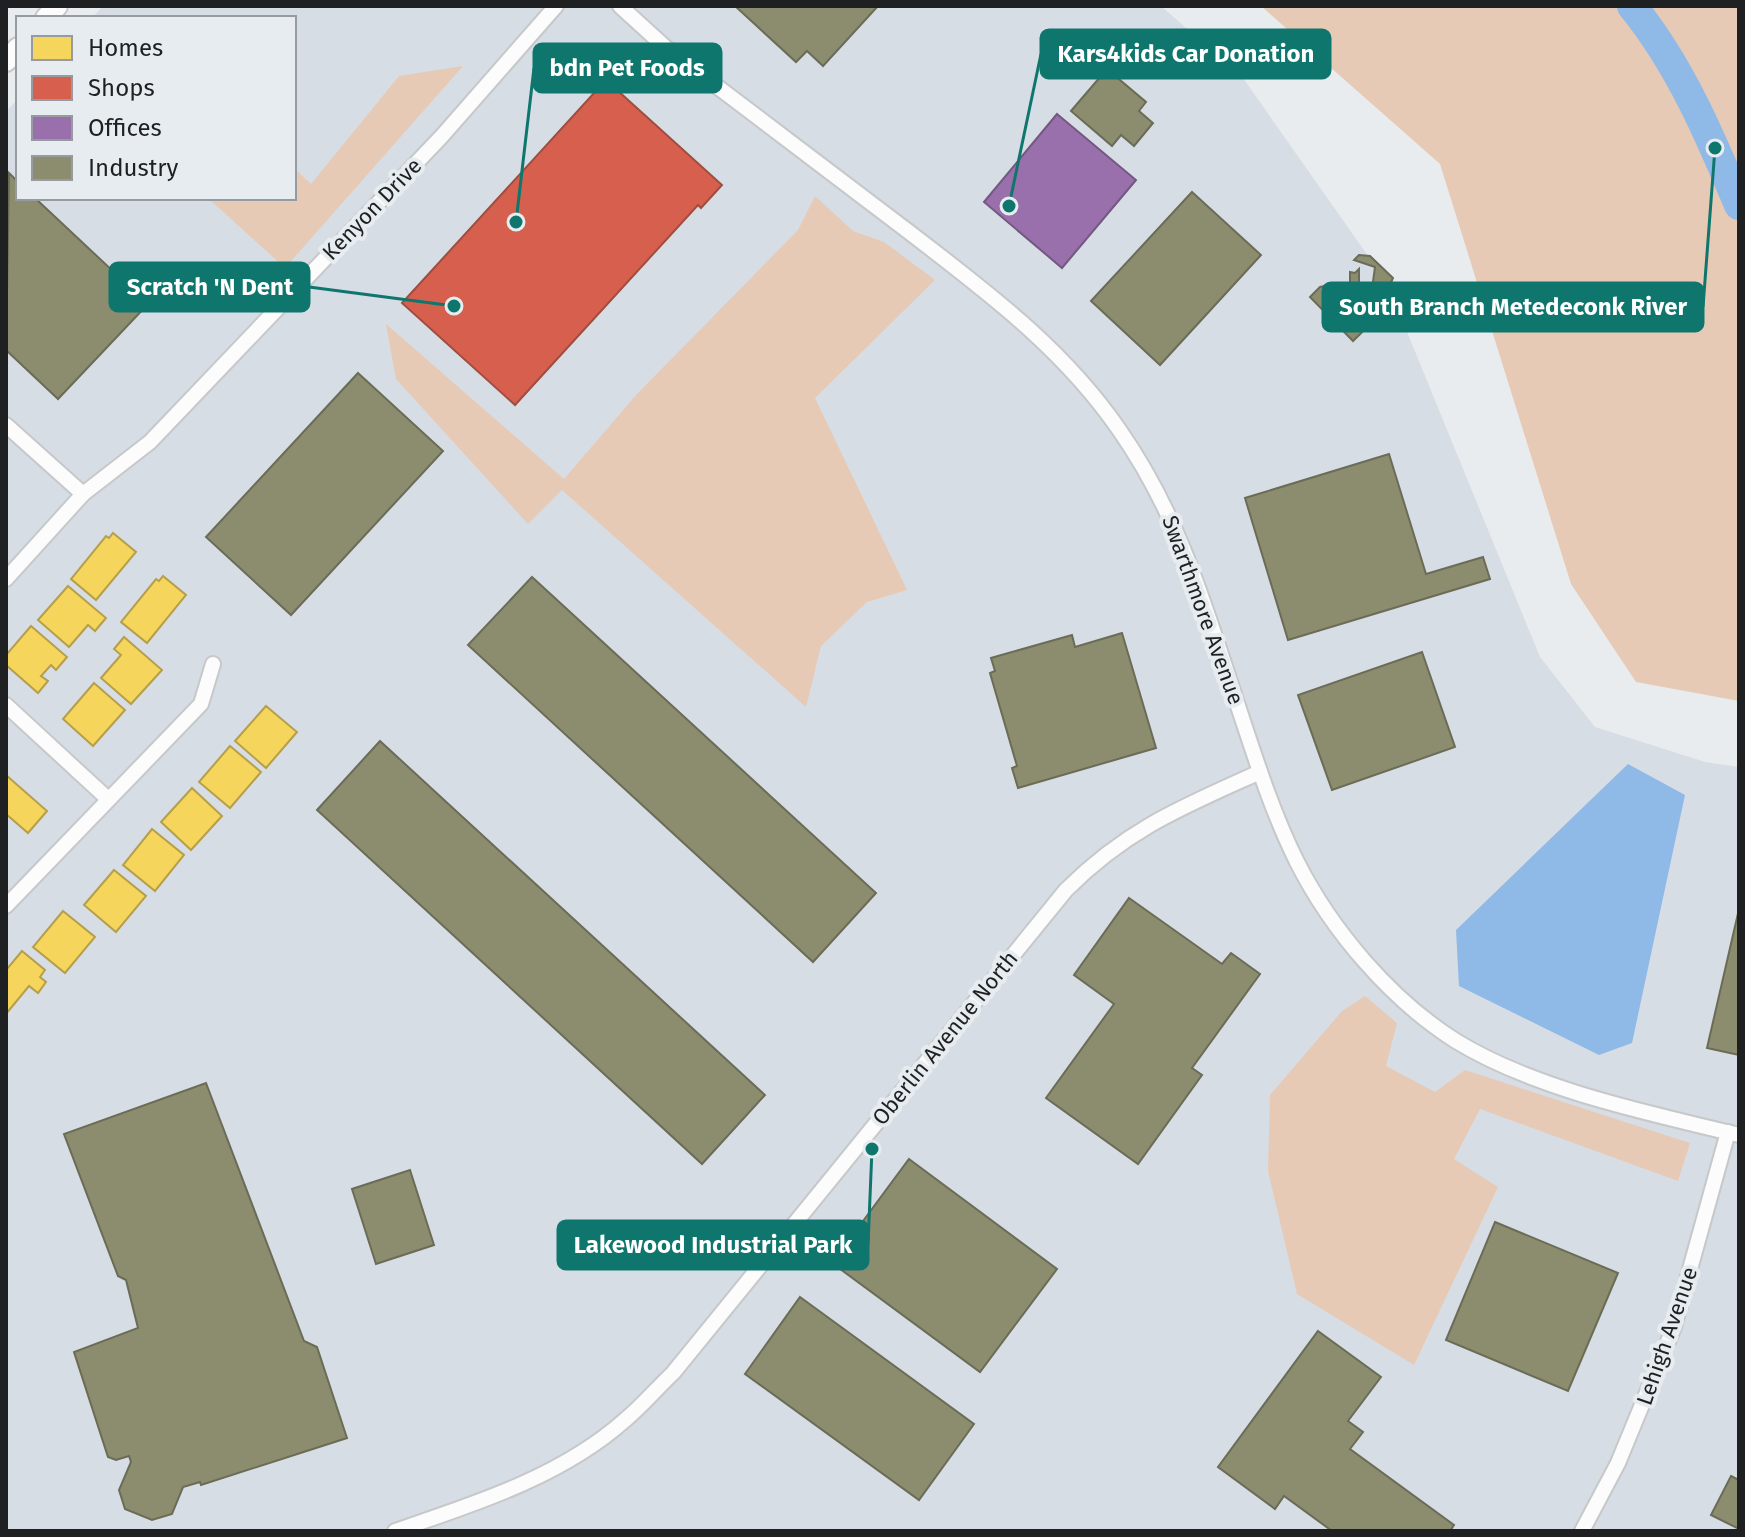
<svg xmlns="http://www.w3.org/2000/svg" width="1745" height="1537" viewBox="0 0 1745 1537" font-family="'Fira Sans',sans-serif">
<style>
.built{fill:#d7dde4}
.green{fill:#e6cab6}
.water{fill:#8fb9e6}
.homes{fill:#f6d55c;stroke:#b59f4b;stroke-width:2}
.shops{fill:#d6604d;stroke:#9f4d40;stroke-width:2}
.offices{fill:#9970ab;stroke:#745882;stroke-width:2}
.industry{fill:#8c8c6e;stroke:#6b6c57;stroke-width:2}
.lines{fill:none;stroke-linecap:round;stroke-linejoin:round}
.river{stroke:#8fb9e6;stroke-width:30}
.minor-casing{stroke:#c6c8ca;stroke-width:18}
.secondary-casing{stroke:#c6c8ca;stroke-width:24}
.minor{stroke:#fcfcfc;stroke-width:14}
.secondary{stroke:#fcfcfc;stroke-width:20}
.labels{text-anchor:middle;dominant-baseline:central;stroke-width:8;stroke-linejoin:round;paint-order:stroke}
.street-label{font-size:22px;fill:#1e2022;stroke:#e7ecf0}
.leader{fill:none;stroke:#0f766e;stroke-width:3}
.callout-dot{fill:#0f766e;stroke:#e7ecf0;stroke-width:3}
.callout{fill:#0f766e;stroke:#0f766e;stroke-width:3}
.callout-label{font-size:24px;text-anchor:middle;font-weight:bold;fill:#fff}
</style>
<rect width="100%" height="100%" fill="#e9ecee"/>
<polygon class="built" points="103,6 1161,6 1243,78 1387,283 1540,657 1595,727 1705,762 1739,767 1739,1531 6,1531 6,111 18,99 18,198 294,198 294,18 92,18"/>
<g class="green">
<polygon points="1261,6 1739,6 1739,701 1636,682 1571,584 1440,164"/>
<polygon points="463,66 285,268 208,198 294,198 294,168 311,184 399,76"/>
<polygon points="815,196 853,231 884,242 935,280 815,398 907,590 867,602 821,646 806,707 562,490 528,524 396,379 386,324 564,479 637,394 798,230"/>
<polygon points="1365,996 1397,1023 1386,1066 1435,1092 1465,1070 1690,1143 1678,1181 1480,1109 1454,1159 1498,1187 1414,1365 1297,1294 1268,1171 1270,1095 1342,1011"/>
</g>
<polygon class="water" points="1628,764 1685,795 1632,1043 1599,1055 1459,986 1456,930"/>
<g class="homes">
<polygon points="113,533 136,552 96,600 71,579 106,536 109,538"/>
<polygon points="163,576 186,595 147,643 121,622 156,579 159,581"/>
<polygon points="68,586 106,618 95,631 88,625 69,647 38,620"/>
<polygon points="31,626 67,657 56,670 51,665 41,676 48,681 38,693 6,665 6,655"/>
<polygon points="124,637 162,670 131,704 101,678 121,655 114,649"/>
<polygon points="94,683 125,710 93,746 63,719"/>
<polygon points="266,706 297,732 266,768 235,741"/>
<polygon points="230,746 261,772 230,808 199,782"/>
<polygon points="6,775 47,811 28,833 6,814"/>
<polygon points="192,788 222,816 191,850 161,822"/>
<polygon points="152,829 184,855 155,891 123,865"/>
<polygon points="114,870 146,896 116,932 84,905"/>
<polygon points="63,911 95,937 65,973 33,947"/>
<polygon points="22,951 45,970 40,977 46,982 38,993 29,986 6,1014 6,970"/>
</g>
<polygon class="shops" points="606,80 722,185 701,208 698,205 515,405 402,303"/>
<polygon class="offices" points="1057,114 1136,180 1062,268 984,202"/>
<g class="industry">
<polygon points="735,6 878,6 823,66 807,51 796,62"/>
<polygon points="1107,69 1146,102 1139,111 1153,123 1134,146 1121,135 1112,146 1071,111"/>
<polygon points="9,173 18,182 18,198 35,198 148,304 58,399 6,350"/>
<polygon points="1192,192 1261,255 1160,365 1091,301"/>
<polygon points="1359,255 1370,256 1393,278 1389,287 1381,285 1381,301 1392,301 1391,284 1402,288 1402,293 1353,341 1310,297 1320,287 1339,283 1343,298 1350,291 1350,272 1355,273 1359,269 1359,299 1371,296 1375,267 1354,260"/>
<polygon points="358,373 443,451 291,615 206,537"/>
<polygon points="1389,454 1426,574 1483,557 1490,579 1288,640 1245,498"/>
<polygon points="532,577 876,893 813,962 468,645"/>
<polygon points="1122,633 1156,748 1018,788 1012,768 1017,766 990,673 995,671 991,658 1072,635 1075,647"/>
<polygon points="1422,652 1455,747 1332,790 1298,695"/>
<polygon points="380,741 765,1095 702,1164 317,810"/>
<polygon points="1129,898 1222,964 1231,953 1260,974 1192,1068 1202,1075 1138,1164 1046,1098 1114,1004 1074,975"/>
<polygon points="1739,909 1739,1055 1707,1048"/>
<polygon points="206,1083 304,1341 317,1347 347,1438 201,1485 200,1482 183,1487 172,1514 152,1520 125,1509 119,1490 131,1462 129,1456 116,1460 108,1457 74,1352 138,1328 126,1280 118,1276 64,1134"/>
<polygon points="909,1159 1057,1269 980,1372 832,1263"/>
<polygon points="410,1170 434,1245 376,1264 352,1189"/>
<polygon points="1495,1222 1618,1273 1568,1391 1446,1340"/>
<polygon points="800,1297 974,1424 919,1500 745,1374"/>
<polygon points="1318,1331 1381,1377 1348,1421 1363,1432 1350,1449 1454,1525 1450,1531 1332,1531 1284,1496 1275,1509 1218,1467"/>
<polygon points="1731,1476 1739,1480 1739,1529 1711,1515"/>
</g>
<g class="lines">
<path class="river" d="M1632 6C1680 65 1710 136 1739 205"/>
<defs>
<g id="minor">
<path d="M620 6 665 47C746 109 828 170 909 232 987 292 1064 349 1120 431 1179 516 1205 606 1237 703 1255 757 1272 812 1297 862 1332 931 1391 1000 1456 1041 1536 1090 1649 1113 1739 1135"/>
<polyline points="6,425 83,494"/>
<polyline points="6,579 83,494 150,442 442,136 556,6"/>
<polyline points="6,705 108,799"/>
<polyline points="6,906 201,704 213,664"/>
<path d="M395 1531C474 1504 561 1477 625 1420 642 1406 657 1388 673 1373L1066 890C1127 829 1182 807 1260 772"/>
<polyline points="1582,1531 1618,1463 1674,1327 1728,1132"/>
</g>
<g id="secondary">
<polyline points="46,18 57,6"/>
<polyline points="6,61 18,48"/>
</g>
</defs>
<use href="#minor" class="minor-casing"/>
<use href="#secondary" class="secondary-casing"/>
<use href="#minor" class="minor"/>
<use href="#secondary" class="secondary"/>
</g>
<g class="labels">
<g class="street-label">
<text transform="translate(372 209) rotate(-46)">Kenyon Drive</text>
<text transform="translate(1203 610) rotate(70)">Swarthmore Avenue</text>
<text transform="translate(945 1038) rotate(-51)">Oberlin Avenue North</text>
<text transform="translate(1667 1336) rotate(-71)">Lehigh Avenue</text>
</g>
</g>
<path class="leader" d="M1009 206L1041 54M516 222L534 68M454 306L309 287M1715 148L1703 307M872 1149L868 1245"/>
<g class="callout-dot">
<circle cx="1009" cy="206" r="8"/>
<circle cx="516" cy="222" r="8"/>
<circle cx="454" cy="306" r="8"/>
<circle cx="1715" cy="148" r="8"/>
<circle cx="872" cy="1149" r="8"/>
</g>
<g class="callout">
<rect x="1041" y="30" width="289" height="48" rx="8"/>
<rect x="534" y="44" width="187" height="48" rx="8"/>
<rect x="110" y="263" width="199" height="48" rx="8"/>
<rect x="1323" y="283" width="380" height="48" rx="8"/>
<rect x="558" y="1221" width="310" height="48" rx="8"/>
</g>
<g class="callout-label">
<text x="1186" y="62">Kars4kids Car Donation</text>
<text x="627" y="76">bdn Pet Foods</text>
<text x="210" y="295">Scratch 'N Dent</text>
<text x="1513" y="315">South Branch Metedeconk River</text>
<text x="713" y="1253">Lakewood Industrial Park</text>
</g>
<rect width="1745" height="1537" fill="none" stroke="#1e2022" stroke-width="16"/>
<rect x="16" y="16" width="280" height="184" fill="#e7ecf0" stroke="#979a9e" stroke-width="2"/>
<rect x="32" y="36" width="40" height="24" fill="#f6d55c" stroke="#979a9e" stroke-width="2"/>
<text x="88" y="56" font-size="24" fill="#1e2022">Homes</text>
<rect x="32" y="76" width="40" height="24" fill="#d6604d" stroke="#979a9e" stroke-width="2"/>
<text x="88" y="96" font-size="24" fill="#1e2022">Shops</text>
<rect x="32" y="116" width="40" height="24" fill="#9970ab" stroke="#979a9e" stroke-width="2"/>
<text x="88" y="136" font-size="24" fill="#1e2022">Offices</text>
<rect x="32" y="156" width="40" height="24" fill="#8c8c6e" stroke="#979a9e" stroke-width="2"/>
<text x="88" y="176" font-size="24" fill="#1e2022">Industry</text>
</svg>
